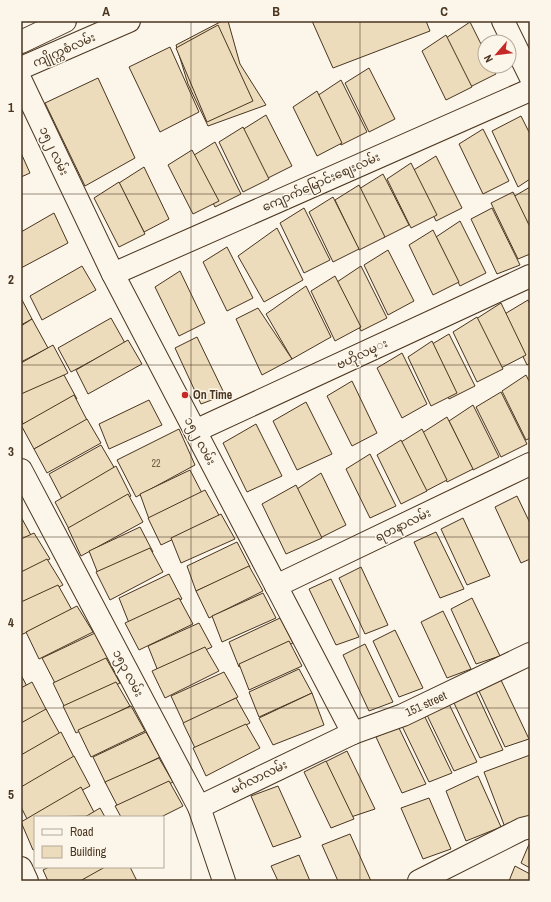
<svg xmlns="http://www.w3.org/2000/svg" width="551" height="902" viewBox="0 0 551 902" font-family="'Archivo Narrow','Noto Sans Myanmar',sans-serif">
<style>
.building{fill:#ecdcbc;stroke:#4a3520}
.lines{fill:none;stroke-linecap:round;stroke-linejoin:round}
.minor-casing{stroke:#4a3520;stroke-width:24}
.major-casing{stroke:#4a3520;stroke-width:24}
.minor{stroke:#fbf6e9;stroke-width:22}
.major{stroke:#fbf6e9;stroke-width:22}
.grid{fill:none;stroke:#4a3520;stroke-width:1;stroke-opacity:0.55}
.poi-dot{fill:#c62828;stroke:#fbf6e9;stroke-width:1.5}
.labels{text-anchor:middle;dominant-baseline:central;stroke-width:3;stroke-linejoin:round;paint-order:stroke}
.number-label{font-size:10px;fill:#725f47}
.street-label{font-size:12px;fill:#4a3520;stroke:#fbf6e9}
.poi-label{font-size:12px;font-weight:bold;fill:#4a3520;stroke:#fbf6e9;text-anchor:start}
.neatline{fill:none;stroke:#4a3520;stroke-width:1.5}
.grid-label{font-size:13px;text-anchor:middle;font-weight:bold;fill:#4a3520}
</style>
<rect width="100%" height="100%" fill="#fbf6e9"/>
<g class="building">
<polygon points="222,21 228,21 240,64 266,105 208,126 188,84 176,45"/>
<polygon points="312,21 426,21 430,31 333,68"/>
<polygon points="470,22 485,52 485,66 492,66 496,74 470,87 446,38"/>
<polygon points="218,25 253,101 207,122 176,48"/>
<polygon points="446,35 472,87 446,100 422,51"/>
<polygon points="170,47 199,112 160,132 129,67"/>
<polygon points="369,68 395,119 369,132 345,83"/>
<polygon points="98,78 135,158 85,186 45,103"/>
<polygon points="341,80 367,132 341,145 317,96"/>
<polygon points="317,91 342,143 317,156 293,107"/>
<polygon points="266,115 292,166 266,179 242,130"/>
<polygon points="521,116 530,134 530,179 518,187 492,131"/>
<polygon points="243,127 269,179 243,192 219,142"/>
<polygon points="483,129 509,181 483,194 459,144"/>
<polygon points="215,142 241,194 215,207 191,157"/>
<polygon points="192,150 219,201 193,214 168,165"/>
<polygon points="21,153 30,173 21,177"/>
<polygon points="436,156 462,208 436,221 412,171"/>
<polygon points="411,163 437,215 411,228 387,179"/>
<polygon points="144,167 169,219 144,232 119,183"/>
<polygon points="383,174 409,225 383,238 359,189"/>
<polygon points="119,182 145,234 119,247 94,198"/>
<polygon points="359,185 385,237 359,250 335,200"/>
<polygon points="530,187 530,230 513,197"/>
<polygon points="513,192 530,227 530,254 518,259 491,203"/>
<polygon points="333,197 359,249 333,262 309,212"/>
<polygon points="304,208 330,260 304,273 280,223"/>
<polygon points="492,208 520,265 497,274 471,219"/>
<polygon points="54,213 68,243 21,268 21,232"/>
<polygon points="460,221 486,273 460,286 436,237"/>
<polygon points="277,228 303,280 264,302 238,256"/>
<polygon points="433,230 459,282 433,295 409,245"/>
<polygon points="227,247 253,298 227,311 203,262"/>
<polygon points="388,250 414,301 388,315 364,265"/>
<polygon points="82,266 96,290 42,320 30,296"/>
<polygon points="361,266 387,318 361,331 337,282"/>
<polygon points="180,271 205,323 179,336 155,287"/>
<polygon points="335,276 361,327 335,341 311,291"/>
<polygon points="306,286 331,337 292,359 266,314"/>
<polygon points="21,298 32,319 21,325"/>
<polygon points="528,300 530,305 530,363 527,365 503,315"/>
<polygon points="501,303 526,355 501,368 476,319"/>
<polygon points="258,308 292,359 262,375 236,319"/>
<polygon points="477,317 503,369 477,382 453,332"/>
<polygon points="111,318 125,343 71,372 58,348"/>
<polygon points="32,319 48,348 21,362 21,326"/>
<polygon points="449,334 475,386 449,399 424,349"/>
<polygon points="197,337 225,395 201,404 175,348"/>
<polygon points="128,340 142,364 88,394 76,370"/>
<polygon points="432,341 457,393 431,406 408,357"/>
<polygon points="53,345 68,373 21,398 21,363"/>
<polygon points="402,353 427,404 402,418 377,368"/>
<polygon points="64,375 77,399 23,424 21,418 21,394"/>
<polygon points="526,375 530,383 530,438 526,440 502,391"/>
<polygon points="352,381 377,433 352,446 327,396"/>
<polygon points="501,392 527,444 501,457 476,407"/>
<polygon points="74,395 87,420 34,449 21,425"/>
<polygon points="149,400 162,425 109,449 99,424"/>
<polygon points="306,402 332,454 297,470 273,421"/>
<polygon points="473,405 499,457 473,470 449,421"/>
<polygon points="447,417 473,469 447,482 422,433"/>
<polygon points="87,419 101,443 47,473 34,449"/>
<polygon points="256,424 282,476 247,492 223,443"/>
<polygon points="179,429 195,465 136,497 117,460"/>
<polygon points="422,429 447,480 422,493 398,444"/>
<polygon points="401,440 427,491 401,504 377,455"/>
<polygon points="101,445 115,469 62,499 49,474"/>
<polygon points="370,454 396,506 370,518 346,469"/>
<polygon points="116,466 131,496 69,529 55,502"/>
<polygon points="190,470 203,495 149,519 140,494"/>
<polygon points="321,473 346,525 320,538 297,489"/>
<polygon points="296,485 322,538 286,554 262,504"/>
<polygon points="205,490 220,517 161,545 148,518"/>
<polygon points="128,494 143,522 81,556 68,528"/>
<polygon points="517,496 530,523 530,559 521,563 495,507"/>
<polygon points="221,514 235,539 181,563 171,538"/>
<polygon points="21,517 32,537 21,542"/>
<polygon points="463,518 490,576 467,585 441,529"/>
<polygon points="140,527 153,552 99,576 89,551"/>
<polygon points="436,532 464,589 440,598 414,542"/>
<polygon points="34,533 50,559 21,573 21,539"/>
<polygon points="237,542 250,567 196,591 187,566"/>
<polygon points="150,548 163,572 110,600 96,572"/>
<polygon points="47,559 63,585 21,606 21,572"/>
<polygon points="249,566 263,591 209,618 196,591"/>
<polygon points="361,567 388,625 365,634 339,578"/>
<polygon points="169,574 182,599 129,623 119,598"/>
<polygon points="331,579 359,637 336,645 309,589"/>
<polygon points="58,585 72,610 21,635 21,602"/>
<polygon points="263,593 276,618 222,642 212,616"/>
<polygon points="179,598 193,624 139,650 125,623"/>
<polygon points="472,598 500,656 476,664 451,609"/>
<polygon points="77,606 93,632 39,659 26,632"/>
<polygon points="443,611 471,669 447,678 421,622"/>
<polygon points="280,618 293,643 239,667 229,642"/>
<polygon points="199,623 212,647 158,671 148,646"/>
<polygon points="395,630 423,688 399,697 373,641"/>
<polygon points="95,633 109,658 56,685 42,658"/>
<polygon points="289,641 302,666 249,690 239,664"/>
<polygon points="365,644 393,702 369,711 343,655"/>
<polygon points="205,647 219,671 165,698 152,671"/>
<polygon points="106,658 120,683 66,710 53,683"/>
<polygon points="299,669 312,693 259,717 249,692"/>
<polygon points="224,672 238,697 184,724 171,696"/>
<polygon points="21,675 30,692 21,696"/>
<polygon points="501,680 529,739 505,747 479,691"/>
<polygon points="32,682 47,711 21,725 21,688"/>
<polygon points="116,682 130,706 76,733 63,706"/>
<polygon points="476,692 503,750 480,758 454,703"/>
<polygon points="312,693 324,725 273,745 259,718"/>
<polygon points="236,698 250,723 196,750 183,723"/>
<polygon points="449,704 477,762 454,771 427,715"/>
<polygon points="131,706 145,731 91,757 78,730"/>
<polygon points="46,709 62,738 21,759 21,723"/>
<polygon points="424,715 452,773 429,782 402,726"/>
<polygon points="246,724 260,748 206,776 193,748"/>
<polygon points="398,726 426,784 402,793 376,737"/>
<polygon points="61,732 76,761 21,790 21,755"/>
<polygon points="146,732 160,757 106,784 93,757"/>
<polygon points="347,751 375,809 351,817 325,762"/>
<polygon points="530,755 530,820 506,830 484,772"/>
<polygon points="74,756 90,786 27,819 21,807 21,787"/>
<polygon points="159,758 173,782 119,809 105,782"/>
<polygon points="326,761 354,819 331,828 304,772"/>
<polygon points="478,776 501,827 466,841 446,791"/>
<polygon points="169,781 183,806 161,817 121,817 115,806"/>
<polygon points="278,786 301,837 273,847 251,796"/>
<polygon points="81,787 96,816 35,817 35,849 33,850 21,822"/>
<polygon points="429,798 451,849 423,859 401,808"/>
<polygon points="100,808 105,817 85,817"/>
<polygon points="350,834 371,881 338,881 322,845"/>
<polygon points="530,842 530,868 521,863"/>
<polygon points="299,855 310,881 278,881 271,866"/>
<polygon points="515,866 530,874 530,881 509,881"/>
<polygon points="49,867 114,867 88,881 48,881 43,870"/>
<polygon points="105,867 130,867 137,881 80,881"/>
</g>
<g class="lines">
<defs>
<g id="minor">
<polyline points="503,21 530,76"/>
<polyline points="21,81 113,274 353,733"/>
<polyline points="113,274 530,90"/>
<polyline points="195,431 530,276"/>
<polyline points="21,470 199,807 224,881"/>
<polyline points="276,586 530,464"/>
<polyline points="199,807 353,733 403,715 530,654"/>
<polyline points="21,868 27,881"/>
<polyline points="419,881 522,829 530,827"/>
</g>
<g id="major">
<polyline points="21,42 65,21"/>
<polyline points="21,68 129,21"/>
</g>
</defs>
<use href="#minor" class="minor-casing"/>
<use href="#major" class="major-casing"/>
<use href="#minor" class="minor"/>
<use href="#major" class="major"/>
</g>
<path class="grid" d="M191 21V881M360 21V881M21 194H530M21 365H530M21 537H530M21 708H530"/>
<circle class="poi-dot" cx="185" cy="395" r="4"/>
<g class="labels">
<g class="number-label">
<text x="156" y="463">22</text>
</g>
<g class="street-label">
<text transform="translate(64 50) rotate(-24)">ကျိုက္ကစံလမ်း</text>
<text transform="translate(54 151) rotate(65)">၁၅၂ လမ်း</text>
<text transform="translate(321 182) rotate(-24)">ကျောက်မြောင်းစျေးလမ်း</text>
<text transform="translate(362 354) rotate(-25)">ဗဟိုလမ္း</text>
<text transform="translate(200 441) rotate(62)">၁၅၂ လမ်း</text>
<text transform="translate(403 525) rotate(-26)">ရတနာလမ်း</text>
<text transform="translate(128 673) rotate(62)">၁၅၃ လမ်း</text>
<text transform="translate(426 704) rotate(-25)">151 street</text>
<text transform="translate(259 777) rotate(-26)">မင်္ဂလာလမ်း</text>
</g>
<g class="poi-label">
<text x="193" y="395">On Time</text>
</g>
</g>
<rect width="551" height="902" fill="none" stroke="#fbf6e9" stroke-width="44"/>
<rect x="34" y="816" width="130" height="52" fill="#fbf6e9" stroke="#b4a999"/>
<rect x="42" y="829" width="20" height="6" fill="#fbf6e9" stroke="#b4a999"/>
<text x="70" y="836" font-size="12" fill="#4a3520">Road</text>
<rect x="42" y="846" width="20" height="12" fill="#ecdcbc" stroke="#b4a999"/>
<text x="70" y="856" font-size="12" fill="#4a3520">Building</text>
<g transform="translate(497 54) rotate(242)"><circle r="19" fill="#fbf6e9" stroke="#b4a999"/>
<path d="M0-3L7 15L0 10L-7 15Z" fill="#c62828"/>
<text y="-6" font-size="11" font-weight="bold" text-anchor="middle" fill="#4a3520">N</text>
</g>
<rect x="22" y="22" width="507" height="858" class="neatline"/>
<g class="grid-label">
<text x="106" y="16">A</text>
<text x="276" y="16">B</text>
<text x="444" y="16">C</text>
<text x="11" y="112">1</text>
<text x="11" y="284">2</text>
<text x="11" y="456">3</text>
<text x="11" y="627">4</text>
<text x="11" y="799">5</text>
</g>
</svg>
